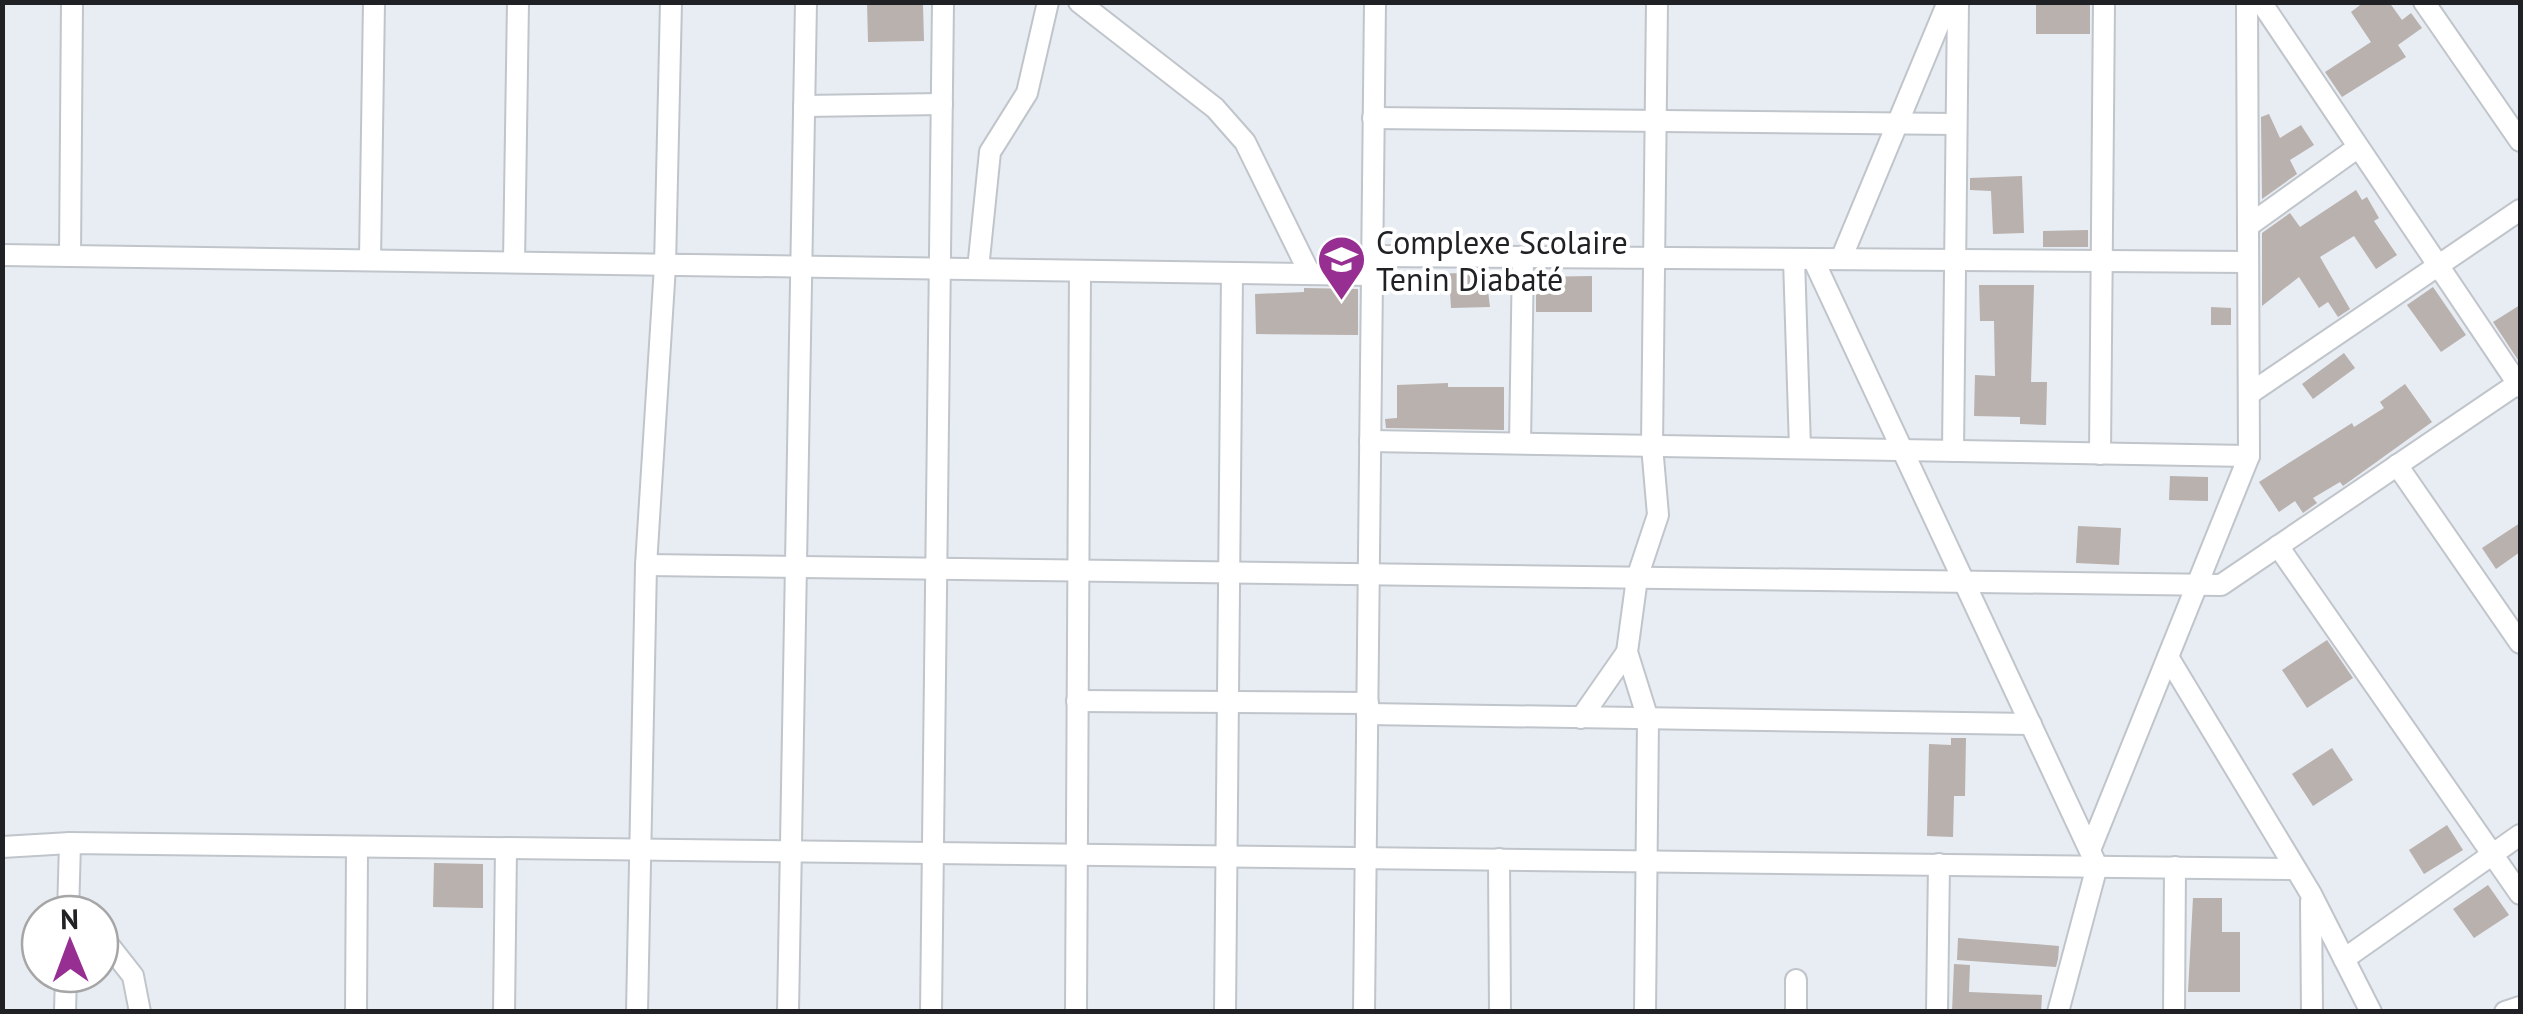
<svg xmlns="http://www.w3.org/2000/svg" width="2523" height="1014" viewBox="0 0 2523 1014" font-family="'PT Sans',sans-serif">
<style>
.building{fill:#b8b1ad}
.lines{fill:none;stroke-linecap:round;stroke-linejoin:round}
.minor-casing{stroke:#c0c5cb;stroke-width:24}
.minor{stroke:#fff;stroke-width:20}
.labels{text-anchor:middle;dominant-baseline:central;stroke-width:8;stroke-linejoin:round;paint-order:stroke}
.poi-label{font-size:32px;fill:#202124;stroke:#fff;text-anchor:start}
</style>
<rect width="100%" height="100%" fill="#e8ecf3"/>
<g class="building">
<polygon points="867,2 923,5 924,41 868,42"/>
<rect x="2036" y="2" width="54" height="32"/>
<polygon points="2364,2 2389,2 2402,20 2411,13 2422,28 2398,45 2406,57 2342,97 2325,72 2371,42 2351,12"/>
<polygon points="2269,114 2280,138 2301,125 2314,145 2290,160 2297,174 2262,199 2261,117"/>
<polygon points="2022,176 2024,233 1993,234 1991,191 1970,190 1970,178"/>
<polygon points="2356,190 2362,200 2367,197 2379,218 2374,221 2397,255 2376,269 2354,236 2320,257 2350,309 2338,317 2328,302 2319,308 2299,277 2262,306 2262,233 2290,213 2300,227"/>
<polygon points="2088,230 2088,247 2043,247 2043,231"/>
<polygon points="1504,272 1504,292 1488,291 1490,307 1451,308 1450,292 1425,291 1426,274"/>
<polygon points="1592,276 1592,312 1536,312 1536,277"/>
<polygon points="1979,285 2034,285 2031,382 2047,382 2046,425 2020,424 2020,417 1974,416 1975,375 1995,376 1994,321 1980,321"/>
<polygon points="2433,287 2466,335 2441,352 2407,305"/>
<polygon points="1304,288 1358,289 1358,335 1256,334 1255,294 1304,292"/>
<polygon points="2520,305 2520,363 2493,322"/>
<polygon points="2211,307 2231,308 2231,325 2211,325"/>
<polygon points="2344,353 2355,368 2313,399 2302,384"/>
<polygon points="1448,383 1448,387 1504,387 1504,430 1386,428 1385,419 1397,418 1397,385"/>
<polygon points="2405,384 2432,422 2343,486 2340,482 2313,498 2317,503 2303,513 2295,501 2279,512 2259,482 2352,423 2354,427 2384,408 2380,402"/>
<polygon points="2170,476 2208,477 2208,501 2169,500"/>
<polygon points="2520,523 2520,552 2496,569 2482,548"/>
<polygon points="2078,526 2121,528 2119,565 2076,563"/>
<polygon points="2327,640 2353,678 2307,708 2282,670"/>
<polygon points="1951,738 1966,738 1965,796 1954,796 1953,837 1927,836 1929,744 1951,745"/>
<polygon points="2332,748 2353,780 2313,806 2292,774"/>
<polygon points="2447,825 2463,850 2424,874 2409,850"/>
<polygon points="434,863 483,864 483,908 433,907"/>
<polygon points="2488,885 2509,915 2474,938 2453,909"/>
<polygon points="2193,898 2222,898 2222,932 2240,932 2240,992 2188,992"/>
<polygon points="1958,938 2059,946 2058,959 2056,967 1957,960"/>
<polygon points="1954,964 1970,965 1969,992 2042,995 2041,1012 1952,1012"/>
</g>
<g class="lines">
<defs>
<g id="minor">
<polyline points="1079,2 1215,108 1245,142 1310,274"/>
<polyline points="2261,2 2520,387"/>
<polyline points="2424,2 2520,141"/>
<polyline points="804,106 942,104"/>
<polyline points="1373,118 1956,124"/>
<polyline points="2248,226 2357,148"/>
<polyline points="2,255 1372,275"/>
<polyline points="70,256 72,2"/>
<polyline points="1372,256 2248,262"/>
<polyline points="1794,259 1800,448"/>
<polyline points="1813,259 2097,866 2058,1012"/>
<polyline points="1841,259 1948,2"/>
<polyline points="370,260 374,2"/>
<polyline points="514,262 518,2"/>
<polyline points="978,269 990,152 1027,93 1048,2"/>
<polyline points="2249,394 2520,210"/>
<polyline points="1370,441 2249,456"/>
<polyline points="1520,443 1523,257"/>
<polyline points="1953,451 1958,2"/>
<polyline points="2100,454 2104,2"/>
<polyline points="2397,465 2520,643"/>
<polyline points="2278,546 2520,894"/>
<polyline points="646,565 2221,585 2520,382"/>
<polyline points="2168,657 2311,894 2371,1012"/>
<polyline points="1077,701 1368,703"/>
<polyline points="1367,714 2031,724"/>
<polyline points="1581,718 1627,652"/>
<polyline points="2,847 70,843 2295,869"/>
<polyline points="2090,850 2249,456 2247,2"/>
<polyline points="1499,859 1500,1012"/>
<polyline points="2311,901 2312,1012"/>
<polyline points="68,914 70,843"/>
<polyline points="100,934 133,976 140,1012"/>
<polyline points="2344,959 2520,835"/>
<polyline points="65,1012 66,974"/>
<polyline points="356,1012 357,849"/>
<polyline points="504,1012 506,848"/>
<polyline points="637,1012 646,565 665,266 671,2"/>
<polyline points="788,1012 806,2"/>
<polyline points="931,1012 943,2"/>
<polyline points="1076,1012 1080,271"/>
<polyline points="1225,1012 1232,273"/>
<polyline points="1364,1012 1375,2"/>
<polyline points="1645,1012 1648,719 1627,652 1637,578 1658,515 1652,446 1657,2"/>
<polyline points="1796,1012 1796,980"/>
<polyline points="1937,1012 1939,864"/>
<polyline points="2174,1012 2175,867"/>
<polyline points="2505,1012 2520,1007"/>
</g>
</defs>
<use href="#minor" class="minor-casing"/>
<use href="#minor" class="minor"/>
</g>
<defs>
<symbol id="school-pin" viewBox="-11 -11 22 30"><path d="M0 17L-7.5 6A9.5 9.5 0 1 1 7.5 6Z" fill="#972f93" stroke="#fff"/><path d="M0-5L7-2L0 1L-7-2ZM-4 1L0 2.5L4 1V4Q0 6-4 4Z" fill="#fff"/></symbol>
</defs>
<g fill-rule="evenodd">
<use href="#school-pin" x="1314" y="232" width="55" height="75"/>
</g>
<g class="labels">
<g class="poi-label">
<text x="1376" y="242">Complexe Scolaire<tspan x="1376" dy="37">Tenin Diabaté</tspan></text>
</g>
</g>
<rect width="2523" height="1014" fill="none" stroke="#202124" stroke-width="10"/>
<g transform="translate(70 944) rotate(359)"><circle r="48" fill="#ffffff" stroke="#a6a6a7" stroke-width="2.5"/>
<path d="M0-8L18 38L0 25L-18 38Z" fill="#972f93"/>
<text y="-15" font-size="28" font-weight="bold" text-anchor="middle" fill="#202124">N</text>
</g>
</svg>
